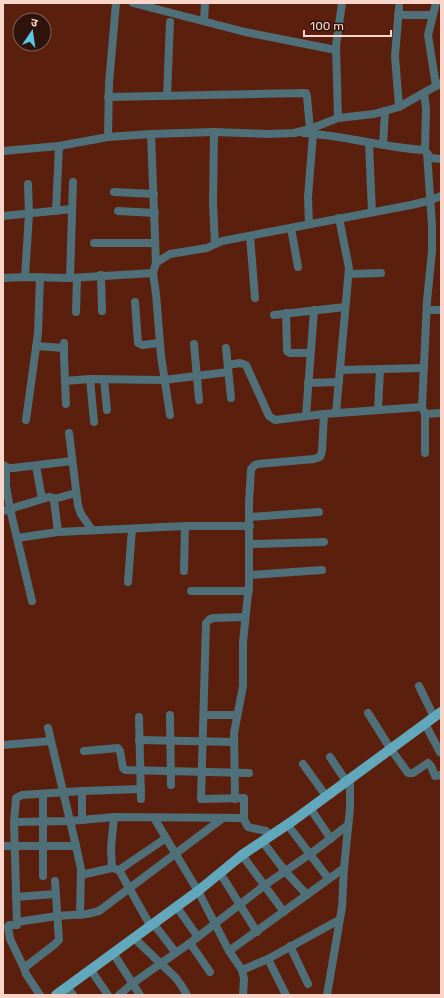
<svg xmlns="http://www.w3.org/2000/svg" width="444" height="998" viewBox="0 0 444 998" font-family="Rubik,'Noto Sans Devanagari',sans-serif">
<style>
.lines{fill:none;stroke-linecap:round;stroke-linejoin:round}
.minor{stroke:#4f6f79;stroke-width:8}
.major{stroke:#62a8bc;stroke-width:10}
</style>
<rect width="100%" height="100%" fill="#5a200d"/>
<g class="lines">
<g class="minor">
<polyline points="133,3 245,32 336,50"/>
<polyline points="436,3 428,35 436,86"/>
<polyline points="399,7 395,56 399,107"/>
<polyline points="398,15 432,15"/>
<polyline points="204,21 205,3"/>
<polyline points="167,96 170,22"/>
<polyline points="108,97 304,93 306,93 307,97 310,129"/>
<polyline points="338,118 336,46 342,3"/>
<polyline points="214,132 213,204 215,244"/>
<path d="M303 133C344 135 384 148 425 150L426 109 424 93"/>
<polyline points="151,134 156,263"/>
<polyline points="108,137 109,83 116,3"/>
<polyline points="369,143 372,212"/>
<polyline points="383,145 385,111"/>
<polyline points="3,151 59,146 108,137 151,134 214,132 268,134 294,133 310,129 338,118 374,114 399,107 441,83"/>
<polyline points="425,151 431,158 441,159"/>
<polyline points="114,192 154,194"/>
<polyline points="56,211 59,146"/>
<polyline points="118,211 155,213"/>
<polyline points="3,216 72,209"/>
<polyline points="309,224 308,197 313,134"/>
<polyline points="291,228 298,267"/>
<polyline points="250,236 255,298"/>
<polyline points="94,243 155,243"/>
<polyline points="153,273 156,294 161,356 170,415"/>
<polyline points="349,274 381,273"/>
<polyline points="101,275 102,311"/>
<polyline points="25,277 29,214 28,184"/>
<polyline points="3,278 25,277 70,278 153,273 156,263 170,254 207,248 222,241 411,205 428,201 441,196"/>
<polyline points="70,278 73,182"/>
<polyline points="135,302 138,343 142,345 160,343"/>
<polyline points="427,310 441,310"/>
<polyline points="76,312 77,278"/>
<polyline points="286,313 287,351 290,353 310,353"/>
<polyline points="274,315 345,307"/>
<polyline points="64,343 64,357 66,404"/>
<polyline points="194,344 199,400"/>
<polyline points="36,346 64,348"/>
<polyline points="226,348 231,398"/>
<polyline points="228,365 240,363 246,365 269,416 275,420 324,414 422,407"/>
<polyline points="340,370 424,368"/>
<polyline points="90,379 94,422"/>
<polyline points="104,379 107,410"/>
<polyline points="65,381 90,379 164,380 228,372"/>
<polyline points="308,383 339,382"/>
<polyline points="378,410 380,369"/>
<polyline points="336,413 349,268 339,218"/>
<polyline points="425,414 441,413"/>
<polyline points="306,416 314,310"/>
<polyline points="26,420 38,333 40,277"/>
<polyline points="69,433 78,506 81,514 92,530"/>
<polyline points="425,453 425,414 422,407 427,301 432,251 432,225 427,153"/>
<polyline points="3,465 8,468 13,468 72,461"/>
<polyline points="36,466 42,499"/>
<polyline points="6,467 6,486 10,509 32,601"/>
<polyline points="54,499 76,493"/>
<polyline points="3,511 49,497 53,498 54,500 58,532"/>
<polyline points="250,517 319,512"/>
<polyline points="17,538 58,532 185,526 250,526"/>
<polyline points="250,544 324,542"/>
<polyline points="184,571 185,526"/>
<polyline points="250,575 322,570"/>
<polyline points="128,582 132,529"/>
<polyline points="191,591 249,591"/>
<polyline points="419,686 434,717"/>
<polyline points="368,713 390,748 408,773 413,773 428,763 431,766 435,776 441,775"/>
<polyline points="170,715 171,785"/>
<polyline points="204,715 237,715"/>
<polyline points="139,717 141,799"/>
<polyline points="425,724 440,752"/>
<polyline points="48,728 76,846 81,869 80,915"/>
<polyline points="139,740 234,742"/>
<polyline points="3,745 51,741"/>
<polyline points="84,751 118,748 120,751 123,768 125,770 249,773"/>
<polyline points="330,757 346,781"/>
<polyline points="303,764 326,796"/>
<polyline points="82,791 82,820"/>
<polyline points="43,794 43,876"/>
<polyline points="235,799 234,733 243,686 243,642 249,584 249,503 251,469 255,465 258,464 314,459 320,457 322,451 324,414"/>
<polyline points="310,808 331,839"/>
<polyline points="154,818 198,891 229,951 242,970 244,979 243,995"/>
<polyline points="243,818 248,827 266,831 271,835"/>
<polyline points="14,822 70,821 114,817 244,818 244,798 243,798 201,799 206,623 210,619 214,618 245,617"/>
<polyline points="287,824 328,878"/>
<polyline points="262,841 285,871 307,895"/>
<polyline points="3,846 76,846"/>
<polyline points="242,855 284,912"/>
<polyline points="112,868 111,848 114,817"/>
<polyline points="119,870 166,838"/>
<polyline points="220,873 257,932"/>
<polyline points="81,875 112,868 119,870 150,925"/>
<polyline points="16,897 55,894"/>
<polyline points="176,906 198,937"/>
<polyline points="17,922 57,916 87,914 99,911 223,818"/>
<polyline points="153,923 176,953"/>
<polyline points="134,938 176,978 181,985 187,995"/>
<polyline points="190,943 210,972"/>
<polyline points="290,946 308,984"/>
<polyline points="229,951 344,868"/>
<polyline points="113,953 140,995"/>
<polyline points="268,959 286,995"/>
<polyline points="24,968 10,939 8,927 9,925 17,925 14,822 16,798 22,795 82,791 141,789"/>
<polyline points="90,969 108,995"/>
<polyline points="242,970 268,959 339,920"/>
<polyline points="67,987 73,995"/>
<polyline points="40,995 26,974 24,968 55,944 59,940 55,881"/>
<polyline points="119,995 133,983 190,943 265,885 313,852 348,825"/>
<polyline points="327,995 342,907 344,868 350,808 350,778"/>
</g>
<polyline class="major" points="56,995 198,891 242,855 294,820 441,712"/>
</g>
<rect width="444" height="998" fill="none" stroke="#fad5c9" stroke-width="8"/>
<g transform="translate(32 32) rotate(13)"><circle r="19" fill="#2e140c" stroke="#806158"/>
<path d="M0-3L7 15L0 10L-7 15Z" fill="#5ac8e6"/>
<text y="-6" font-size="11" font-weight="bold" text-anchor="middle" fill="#fad5c9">उ</text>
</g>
<path d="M304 30v6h87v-6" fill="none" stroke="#fad5c9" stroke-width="2"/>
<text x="310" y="30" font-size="12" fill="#fad5c9" stroke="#2e140c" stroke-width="3" paint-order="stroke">100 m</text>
</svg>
